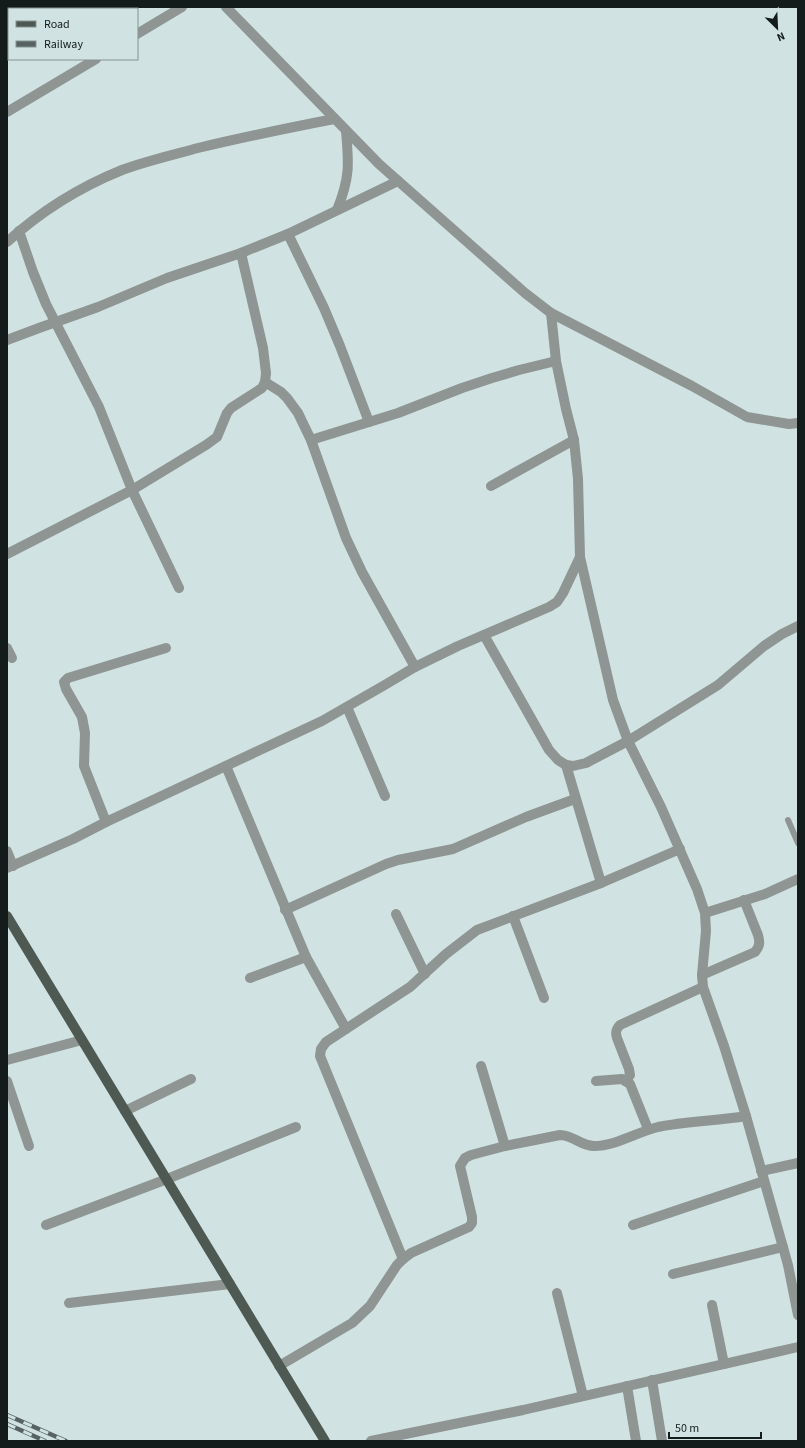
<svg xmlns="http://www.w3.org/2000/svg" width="805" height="1448" viewBox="0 0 805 1448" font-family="'Source Sans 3',sans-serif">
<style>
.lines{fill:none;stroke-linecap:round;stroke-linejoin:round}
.service{stroke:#8e9592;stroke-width:6}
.minor{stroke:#8e9592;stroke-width:10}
.tertiary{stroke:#8e9592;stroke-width:10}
.primary{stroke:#4e5953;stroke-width:10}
.rail-casing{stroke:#576362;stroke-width:4.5}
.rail{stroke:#d0e3e2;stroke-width:3;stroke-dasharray:9;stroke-linecap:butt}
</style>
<rect width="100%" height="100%" fill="#d0e3e2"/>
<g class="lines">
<polyline class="service" points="788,820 798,843"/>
<g class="minor">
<polyline points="137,34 182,7"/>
<polyline points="7,112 96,59"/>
<path d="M337 210C350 178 349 164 346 131"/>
<polyline points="19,231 33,272 46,304 99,407 132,490 179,588"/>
<polyline points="288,234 324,308 340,346 369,422"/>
<path d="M7 242C40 212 80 187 122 170 146 161 172 155 198 148 243 137 288 128 334 119"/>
<polyline points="7,340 39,328 98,307 167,278 241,253 288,234 398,181"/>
<polyline points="265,382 281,392 287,398 298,413 311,440 346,538 362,572 415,667"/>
<polyline points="311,440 398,413 462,388 492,378 519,370 556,361"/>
<polyline points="491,486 574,440"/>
<polyline points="7,554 132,490 206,445 217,437 227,413 231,408 262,388 265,382 266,373 263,348 241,253"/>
<polyline points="580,557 613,700 628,741 661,807 697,889 705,913 706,931 702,975 703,987 724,1046 746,1116 788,1265 798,1315"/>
<polyline points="484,635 549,750 558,760 566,765 573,766 586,763 628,741 718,685 764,646 782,634 798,626"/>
<polyline points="7,648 12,658"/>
<polyline points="347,707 385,796"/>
<polyline points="566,765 601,883"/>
<polyline points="226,766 306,957 250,978"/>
<polyline points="106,822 84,766 85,733 82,717 66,689 64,682 68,678 166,648"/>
<polyline points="7,851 13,866"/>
<polyline points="7,868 73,839 106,822 322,721 383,686 415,667 458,646 549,607 557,602 563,593 580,557 578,479 574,440 566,409 556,361 551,313"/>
<polyline points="285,910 386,864 398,860 453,849 526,817 575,799"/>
<polyline points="705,913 765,894 798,879"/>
<polyline points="396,914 425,974"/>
<polyline points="513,916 544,998"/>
<polyline points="306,957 346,1029"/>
<path d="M702 975 755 952C760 946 760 942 758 935L744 900"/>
<polyline points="7,1060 82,1040"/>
<polyline points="481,1066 505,1146"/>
<polyline points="7,1081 29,1146"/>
<polyline points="596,1081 622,1079 630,1084 648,1129"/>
<path d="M626 1081 630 1075 629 1069 617 1038C615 1032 616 1029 620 1025L703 987"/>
<polyline points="125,1111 191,1079"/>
<polyline points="761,1171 798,1163"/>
<polyline points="46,1225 167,1179 296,1127"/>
<polyline points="633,1225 764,1181"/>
<polyline points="403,1259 320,1056 321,1049 326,1042 410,987 446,954 477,930 601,883 680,849"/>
<polyline points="673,1274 783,1247"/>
<polyline points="557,1293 583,1396"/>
<polyline points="69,1303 230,1284"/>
<polyline points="712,1305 724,1364"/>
<path d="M279 1366 352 1323 370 1306 397 1265 403 1259 411 1253 469 1227 472 1223V1217L460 1166 465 1158 471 1155 505 1146 560 1135C573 1135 581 1146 594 1146 616 1146 637 1132 658 1127 687 1121 717 1121 746 1116"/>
<polyline points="652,1380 662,1441"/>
<polyline points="627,1386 636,1441"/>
<polyline points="371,1441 523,1410 798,1347"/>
</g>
<polyline class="tertiary" points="226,7 379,164 525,293 551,313 692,386 747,417 789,424 798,423"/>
<polyline class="primary" points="7,916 325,1441"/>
<defs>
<g id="rail">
<polyline points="7,1415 66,1441"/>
<polyline points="7,1424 45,1441"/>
</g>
</defs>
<use href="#rail" class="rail-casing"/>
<use href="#rail" class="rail"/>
</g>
<rect width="805" height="1448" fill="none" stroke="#141b1b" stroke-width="16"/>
<rect x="8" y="8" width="130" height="52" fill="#d0e3e2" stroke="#859392"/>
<rect x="16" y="21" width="20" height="6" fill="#4e5953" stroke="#859392"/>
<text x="44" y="28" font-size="12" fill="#141b1b">Road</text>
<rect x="16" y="41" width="20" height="6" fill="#576362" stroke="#859392"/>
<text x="44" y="48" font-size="12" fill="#141b1b">Railway</text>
<g transform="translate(777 28) rotate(156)" stroke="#d0e3e2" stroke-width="3" paint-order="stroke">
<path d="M0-3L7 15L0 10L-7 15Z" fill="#141b1b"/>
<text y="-6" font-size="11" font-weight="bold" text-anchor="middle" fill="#141b1b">N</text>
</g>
<path d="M669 1432v6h92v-6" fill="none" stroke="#141b1b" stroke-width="2"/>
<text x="675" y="1432" font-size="12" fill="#141b1b" stroke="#d0e3e2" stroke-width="3" paint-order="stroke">50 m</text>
</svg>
